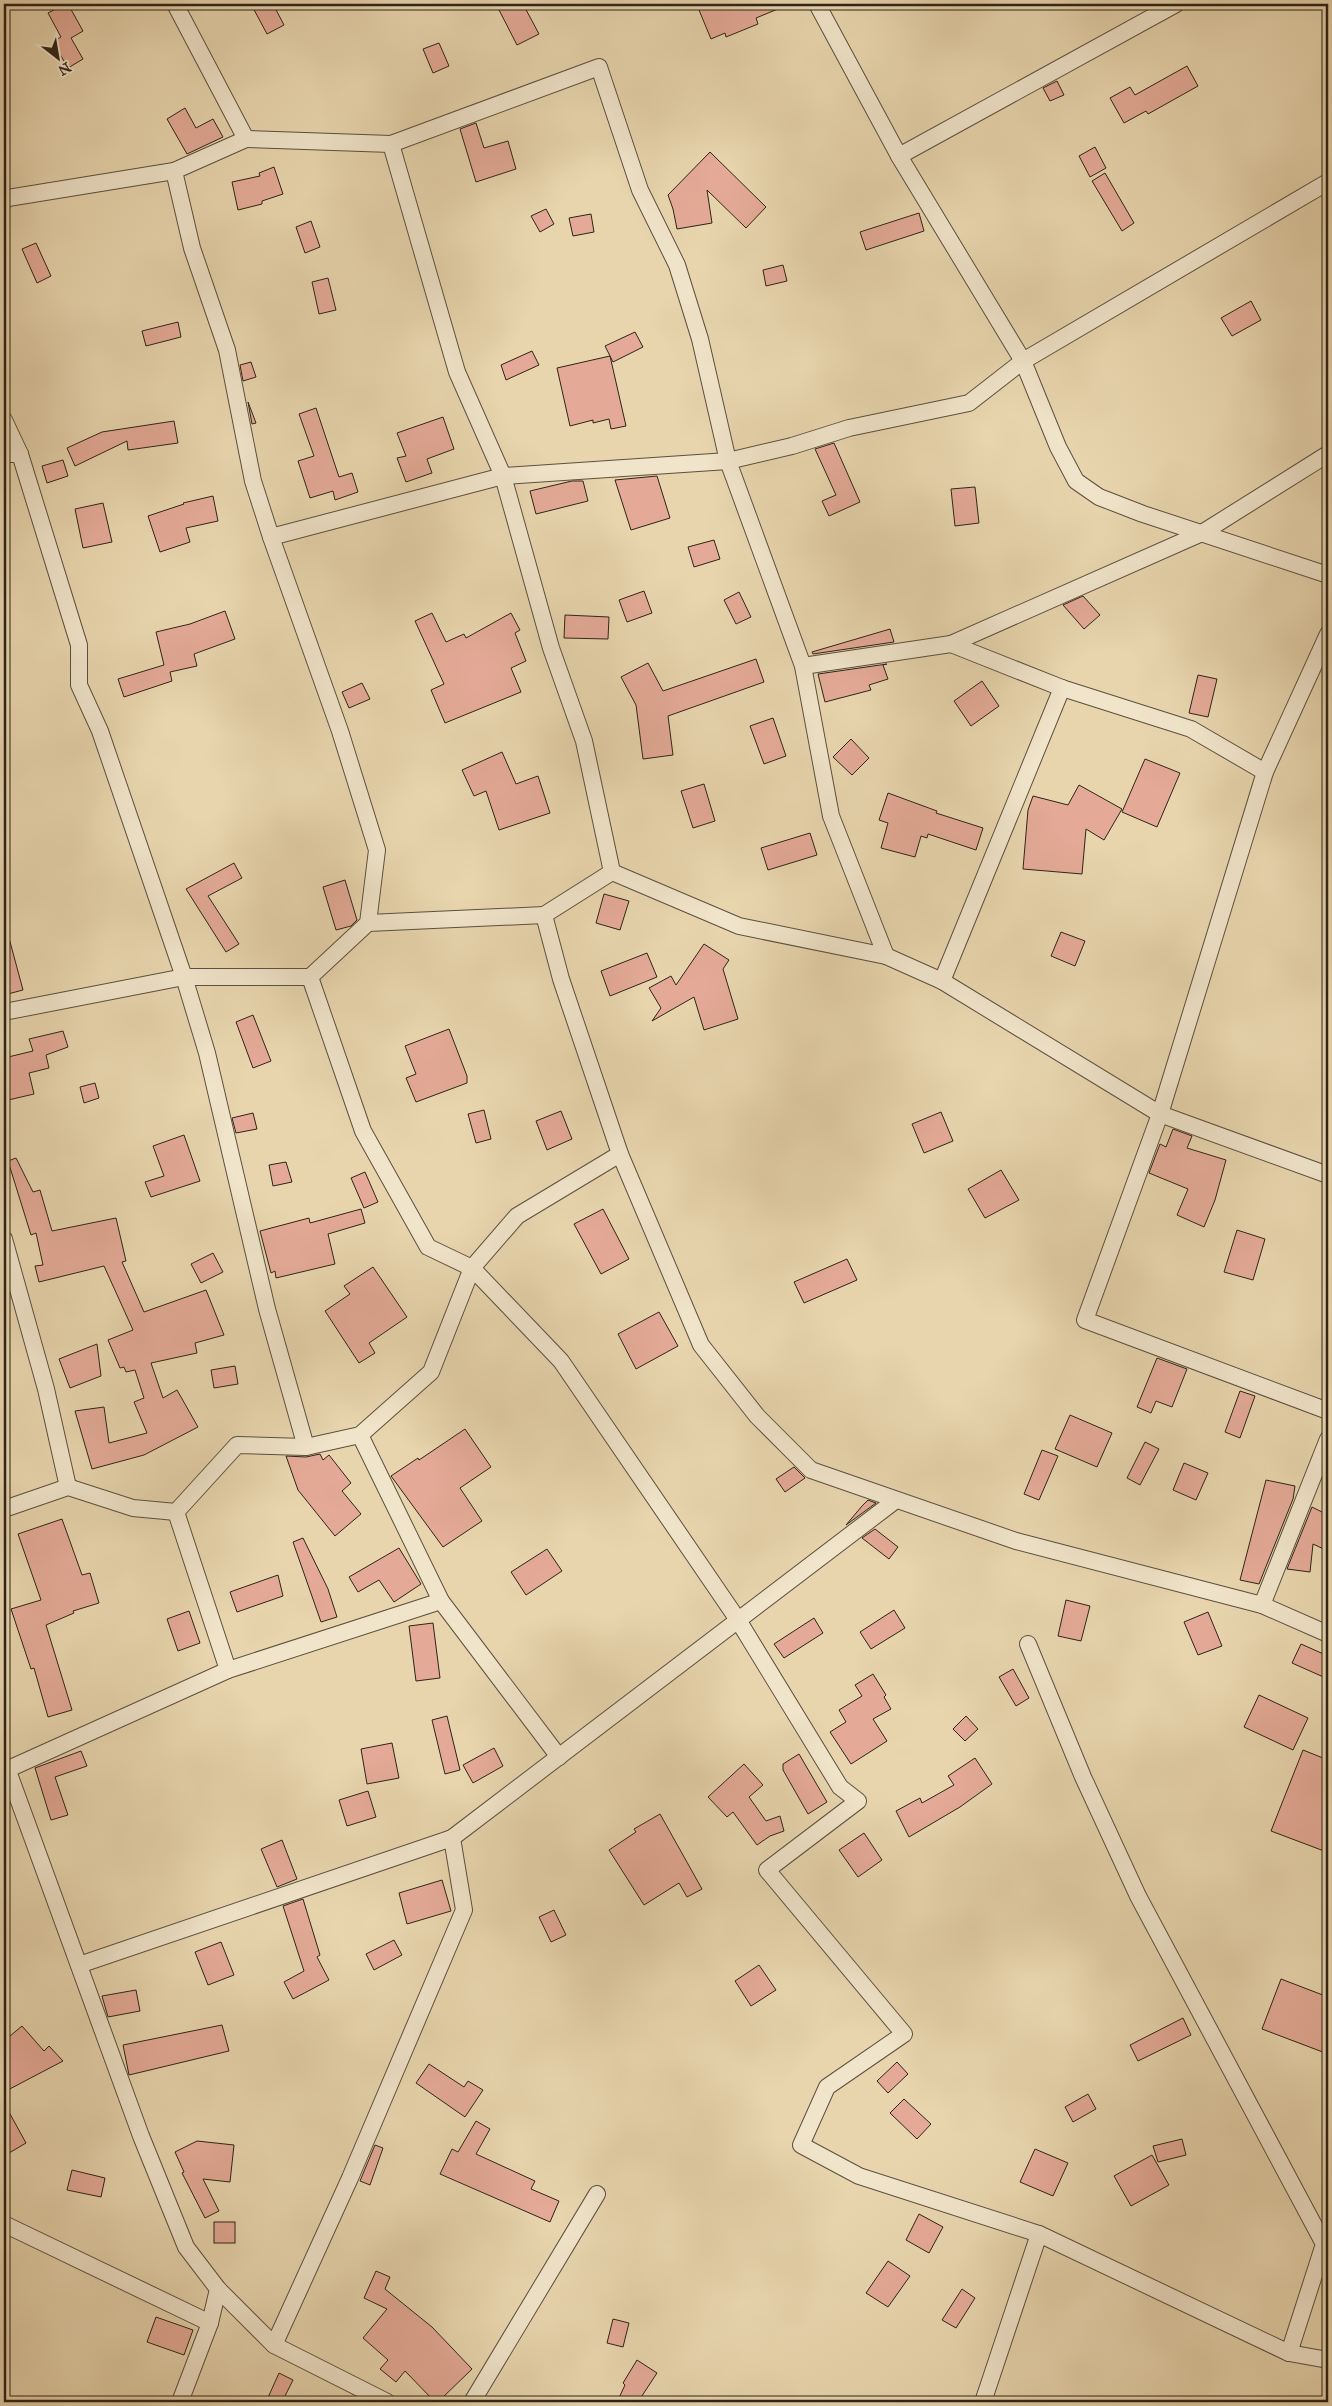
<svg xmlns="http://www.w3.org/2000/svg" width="1332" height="2406" viewBox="0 0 1332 2406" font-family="'IM FELL Great Primer',serif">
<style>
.building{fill:#e4aa97;stroke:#2e2418}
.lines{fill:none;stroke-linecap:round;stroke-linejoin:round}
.street-casing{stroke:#5c503e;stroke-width:18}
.street{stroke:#f0e4ca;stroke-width:16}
</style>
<rect width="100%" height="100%" fill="#e8d5ae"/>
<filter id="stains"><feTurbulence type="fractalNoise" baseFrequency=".004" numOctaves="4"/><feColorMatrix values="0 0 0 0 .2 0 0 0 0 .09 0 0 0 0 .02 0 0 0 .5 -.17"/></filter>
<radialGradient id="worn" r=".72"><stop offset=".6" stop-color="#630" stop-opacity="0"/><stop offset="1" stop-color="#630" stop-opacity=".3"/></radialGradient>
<g class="building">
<polygon points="65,4 68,4 83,31 71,38 83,59 68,68 53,42 61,37 48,13"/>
<polygon points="251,4 273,4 284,25 267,34"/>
<polygon points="507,4 523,4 539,34 517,45 498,8"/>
<polygon points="716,4 790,4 756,18 758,24 726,37 725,33 711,39 699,10"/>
<polygon points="439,43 449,66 433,73 423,49"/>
<polygon points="1187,66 1198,86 1148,114 1146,111 1124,123 1110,98 1130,87 1135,95"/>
<polygon points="1057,81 1064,95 1050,101 1043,88"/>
<polygon points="185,108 196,128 213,119 223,137 187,154 167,119"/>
<polygon points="476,123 484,148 508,141 516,169 476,182 460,129"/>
<polygon points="1095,147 1106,168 1090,177 1079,156"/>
<polygon points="710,152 766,207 746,228 707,190 712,223 677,229 673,209 668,195"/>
<polygon points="274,167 283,194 262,201 262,204 238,210 232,182 260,176 259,173"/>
<polygon points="1105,173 1134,223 1122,231 1092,181"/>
<polygon points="546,209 554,224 540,232 531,216"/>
<polygon points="919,213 924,231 866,250 860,232"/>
<polygon points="591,214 594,232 573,236 569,218"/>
<polygon points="311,221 320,247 305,253 296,227"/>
<polygon points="36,243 51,276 37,283 22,249"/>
<polygon points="783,265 787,281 766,286 763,270"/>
<polygon points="328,278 336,310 319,314 312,282"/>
<polygon points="1251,301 1261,320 1232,336 1221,318"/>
<polygon points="178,322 181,337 146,346 142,331"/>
<polygon points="635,332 643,347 613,362 605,346"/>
<polygon points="532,351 539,365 506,380 501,365"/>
<polygon points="610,356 626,426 611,429 609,419 593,423 593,420 570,426 557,368"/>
<polygon points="251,362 256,377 243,381 240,365"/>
<polygon points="248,402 256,423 252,424"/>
<polygon points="316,408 339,477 352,473 358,492 335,500 333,491 310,498 298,461 314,456 299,414"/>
<polygon points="443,417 454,449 427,459 432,473 406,482 397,458 406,456 397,433"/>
<polygon points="174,421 178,443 128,450 127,441 75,466 67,448 102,432"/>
<polygon points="834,443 860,502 829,516 822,501 836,495 815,449"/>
<polygon points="63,460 68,476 47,483 42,466"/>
<polygon points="657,476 670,518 631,530 615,480"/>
<polygon points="572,481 583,481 588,501 536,514 530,491"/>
<polygon points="975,487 979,523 955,526 951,489"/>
<polygon points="213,496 218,521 186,528 190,542 160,552 148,516 184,504 183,503"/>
<polygon points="103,503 112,542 83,548 75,509"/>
<polygon points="714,540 720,559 694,567 688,547"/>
<polygon points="644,591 652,613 627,622 619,600"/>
<polygon points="739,592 751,617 736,624 724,600"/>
<polygon points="1083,596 1100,615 1084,629 1063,605"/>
<polygon points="225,611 235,639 194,654 197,666 170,672 172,681 124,697 118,679 164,665 156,632 190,624"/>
<polygon points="432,613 446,642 464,634 466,638 511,613 520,630 515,633 526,661 511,668 521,692 445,723 431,690 444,684 415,621"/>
<polygon points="565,615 609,617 608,639 564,638"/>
<polygon points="890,629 894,642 813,654 812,652"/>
<polygon points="756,659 764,682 668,716 673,755 643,759 636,705 621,677 648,663 663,691"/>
<polygon points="887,664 883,665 888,679 869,685 871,690 825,702 818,674"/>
<polygon points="1198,675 1217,679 1208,717 1189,713"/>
<polygon points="982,681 999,706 971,726 954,701"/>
<polygon points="362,683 370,699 349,708 342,692"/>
<polygon points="773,718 786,756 764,764 750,726"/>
<polygon points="851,739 869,758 852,775 833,757"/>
<polygon points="502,752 516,784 538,776 550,813 499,830 486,791 474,796 462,770"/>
<polygon points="1145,759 1180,773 1157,827 1122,812"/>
<polygon points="704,784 715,821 693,828 681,791"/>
<polygon points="1079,785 1122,809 1104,840 1086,829 1082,874 1023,869 1028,810 1033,796 1068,805"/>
<polygon points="888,793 937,811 936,813 983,828 976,850 928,834 927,838 921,836 915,857 881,848 888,823 879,820"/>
<polygon points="810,833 817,855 768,870 761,848"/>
<polygon points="234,863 242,878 208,896 239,944 226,952 186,889"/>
<polygon points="345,880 357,920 351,926 336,930 323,887"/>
<polygon points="604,894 629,901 620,930 596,923"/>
<polygon points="1061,932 1085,941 1075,966 1051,956"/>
<polygon points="9,938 23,990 4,995 4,939"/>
<polygon points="704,944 729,960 723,969 738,1019 704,1030 694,997 652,1021 661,1008 649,988 671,976 676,985"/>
<polygon points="647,953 657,977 610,996 601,971"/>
<polygon points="253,1015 271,1061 253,1068 236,1022"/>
<polygon points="449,1029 467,1076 467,1083 416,1102 406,1078 416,1074 405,1046"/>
<polygon points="63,1031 68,1047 46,1055 49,1068 29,1073 34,1094 4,1101 4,1058 33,1051 29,1039"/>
<polygon points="95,1083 99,1098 84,1103 80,1087"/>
<polygon points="484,1110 491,1139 476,1143 468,1114"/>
<polygon points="561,1111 572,1139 547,1150 536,1121"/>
<polygon points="941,1112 953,1141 924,1153 912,1124"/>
<polygon points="253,1113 257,1129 236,1133 232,1118"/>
<polygon points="1173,1129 1192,1136 1187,1148 1226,1160 1215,1200 1204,1227 1177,1215 1188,1189 1149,1173 1160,1144 1166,1147"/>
<polygon points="184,1135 200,1181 151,1197 145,1182 164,1176 153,1146"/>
<polygon points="16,1158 33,1192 40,1190 52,1231 116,1218 126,1261 122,1262 144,1312 206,1290 224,1335 195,1343 197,1353 151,1363 163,1398 177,1390 198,1427 144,1455 92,1469 75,1411 104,1407 109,1443 147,1433 134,1402 144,1398 135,1370 126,1372 124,1367 120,1368 108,1340 133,1330 104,1266 39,1282 35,1266 43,1265 36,1233 31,1235 8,1161"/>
<polygon points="286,1162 292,1182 273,1186 269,1165"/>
<polygon points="1001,1170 1019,1200 985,1218 968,1189"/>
<polygon points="365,1172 378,1202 364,1208 351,1178"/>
<polygon points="361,1209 365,1223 328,1234 335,1264 276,1278 275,1271 271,1273 260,1231 309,1218 310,1223"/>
<polygon points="603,1209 629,1259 601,1274 574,1224"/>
<polygon points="1237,1230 1265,1239 1253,1280 1224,1272"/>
<polygon points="213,1253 223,1272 201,1283 191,1264"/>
<polygon points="847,1259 857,1280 804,1303 794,1282"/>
<polygon points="373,1267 407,1317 369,1343 375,1353 359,1363 325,1311 350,1294 344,1286"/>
<polygon points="659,1312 678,1346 636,1369 618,1334"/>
<polygon points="97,1344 101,1376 70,1388 59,1359"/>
<polygon points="1157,1358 1187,1369 1172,1407 1156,1401 1151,1413 1137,1407"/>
<polygon points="235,1366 238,1384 214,1388 211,1370"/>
<polygon points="1240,1391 1255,1396 1240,1438 1225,1432"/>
<polygon points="1070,1415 1112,1433 1097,1467 1055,1449"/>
<polygon points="465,1429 491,1467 460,1488 482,1521 443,1547 391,1476 418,1458 419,1460"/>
<polygon points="1145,1442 1159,1449 1140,1485 1127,1478"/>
<polygon points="1042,1450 1058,1456 1039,1500 1024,1494"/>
<polygon points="320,1454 323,1460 329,1455 351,1483 342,1491 361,1514 335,1536 298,1490 286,1456 306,1457"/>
<polygon points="1184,1463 1208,1473 1196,1500 1173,1490"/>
<polygon points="794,1467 805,1478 785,1492 776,1479"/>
<polygon points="1266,1480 1295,1486 1293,1499 1259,1584 1240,1580"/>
<polygon points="868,1500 876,1503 846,1525 862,1506"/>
<polygon points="1312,1507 1328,1515 1328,1551 1313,1544 1310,1572 1287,1569"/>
<polygon points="62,1519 82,1575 90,1573 99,1603 73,1611 74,1613 46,1625 72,1710 48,1717 34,1668 31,1669 11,1609 41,1600 18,1534"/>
<polygon points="875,1529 898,1547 889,1559 862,1538"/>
<polygon points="303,1538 328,1589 337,1617 321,1622 293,1542"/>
<polygon points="399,1548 421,1584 394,1602 379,1580 358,1592 349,1577"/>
<polygon points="547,1549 562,1571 526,1595 511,1572"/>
<polygon points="278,1575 283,1596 237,1612 230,1592"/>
<polygon points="1066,1600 1090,1606 1081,1641 1058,1636"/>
<polygon points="894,1610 905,1628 871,1649 860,1632"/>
<polygon points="189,1611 200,1643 178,1651 167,1619"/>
<polygon points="1208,1612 1222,1646 1198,1655 1184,1622"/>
<polygon points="814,1618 823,1633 784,1658 774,1644"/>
<polygon points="433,1623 440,1678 416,1681 409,1626"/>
<polygon points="1301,1644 1328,1656 1328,1679 1292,1663"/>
<polygon points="1013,1669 1029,1698 1016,1706 999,1677"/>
<polygon points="873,1674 886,1695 884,1697 891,1709 873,1719 887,1741 851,1764 830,1732 846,1722 839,1710 862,1696 855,1685"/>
<polygon points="1259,1695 1308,1718 1293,1750 1244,1727"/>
<polygon points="447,1716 460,1770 445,1774 432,1720"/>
<polygon points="966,1716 978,1729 965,1741 953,1729"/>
<polygon points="392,1743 399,1778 367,1784 361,1749"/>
<polygon points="494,1748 503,1766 473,1783 463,1765"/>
<polygon points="1303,1750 1328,1760 1328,1840 1324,1851 1271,1831"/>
<polygon points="81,1751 87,1766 55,1777 68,1815 51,1820 35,1768"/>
<polygon points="799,1754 827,1802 808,1814 783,1770 783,1764"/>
<polygon points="975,1758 992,1784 960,1807 909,1837 896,1811 920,1798 922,1803 954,1785 948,1776"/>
<polygon points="744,1764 763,1785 749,1797 766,1821 780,1816 784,1831 770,1836 757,1845 733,1812 727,1817 708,1797"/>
<polygon points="368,1791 376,1817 347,1826 339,1800"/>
<polygon points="660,1814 702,1889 687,1897 679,1883 644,1905 609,1850 636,1832 634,1829"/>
<polygon points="864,1833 882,1860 858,1877 839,1850"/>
<polygon points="282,1840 297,1879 277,1887 261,1849"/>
<polygon points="442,1880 451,1911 407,1924 399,1893"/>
<polygon points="303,1899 320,1955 317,1957 329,1980 293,1999 284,1982 304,1971 283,1906"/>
<polygon points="554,1910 566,1935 551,1942 539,1917"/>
<polygon points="394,1940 402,1955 374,1970 366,1954"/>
<polygon points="221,1942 234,1975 208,1985 195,1952"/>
<polygon points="759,1965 776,1990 751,2006 735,1981"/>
<polygon points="1281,1979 1328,1997 1328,2054 1262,2029"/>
<polygon points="136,1990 140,2011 108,2017 102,1996"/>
<polygon points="1183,2018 1191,2035 1138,2061 1130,2045"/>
<polygon points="222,2025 229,2051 129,2075 123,2045"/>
<polygon points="22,2026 44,2051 49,2046 63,2061 4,2092 4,2041"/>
<polygon points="897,2062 908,2074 888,2093 877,2081"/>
<polygon points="429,2064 464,2087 468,2081 483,2090 465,2117 416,2083"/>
<polygon points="1088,2094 1096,2109 1073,2122 1065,2107"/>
<polygon points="904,2099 931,2124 917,2139 890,2113"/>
<polygon points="4,2103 26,2143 4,2156"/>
<polygon points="476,2121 490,2129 476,2154 535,2181 531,2189 559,2201 550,2222 440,2174 452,2149 458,2152"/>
<polygon points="1182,2139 1186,2155 1158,2162 1153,2146"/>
<polygon points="197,2141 234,2145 230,2182 203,2179 219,2211 205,2218 182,2173 184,2172 175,2152"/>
<polygon points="375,2145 383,2148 370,2185 360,2181"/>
<polygon points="1035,2149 1068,2163 1053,2196 1020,2182"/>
<polygon points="1152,2155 1169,2185 1131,2206 1114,2176"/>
<polygon points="72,2170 105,2178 101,2197 67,2190"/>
<polygon points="919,2214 943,2227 929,2253 906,2240"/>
<rect x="214" y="2222" width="21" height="21"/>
<polygon points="888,2261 910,2276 888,2307 866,2293"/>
<polygon points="376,2271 390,2277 385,2289 432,2327 472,2369 438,2402 435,2402 405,2371 396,2382 380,2369 388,2360 363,2338 387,2309 364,2298"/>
<polygon points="962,2289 975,2298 956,2328 942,2320"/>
<polygon points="156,2317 193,2330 184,2355 147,2342"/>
<polygon points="613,2319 629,2323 623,2347 607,2343"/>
<polygon points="637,2360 657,2373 638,2402 617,2402 625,2385 623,2383"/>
<polygon points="279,2373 293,2380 282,2402 266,2402"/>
</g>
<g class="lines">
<defs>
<g id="street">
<polyline points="175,4 246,139 174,171 192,248 227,350 253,481 271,537 503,476 728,461 792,446 849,428 969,403 1023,361 1328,182"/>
<polyline points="817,4 899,156 1023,361 1058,447 1076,481 1099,497 1143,514 1328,575"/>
<polyline points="246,139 391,144 599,67 640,190 677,265 700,339 728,461 803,666 831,816 886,956"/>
<polyline points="391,144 457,372 503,476 551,648 584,741 612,872 739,926 886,956 942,981 1160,1114 1328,1175"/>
<polyline points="899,156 1176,4"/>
<polyline points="4,201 8,198 174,171"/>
<polyline points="4,420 20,454 79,645 79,685 100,731 184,977 207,1053 267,1309 306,1447"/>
<polyline points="4,454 20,454"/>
<polyline points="1328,634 1265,772 1160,1114 1085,1320 1328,1411"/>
<polyline points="951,644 1062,688 1191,729 1265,772"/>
<polyline points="803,666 951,644 1202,533 1328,454"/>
<polyline points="368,923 544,915"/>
<polyline points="310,977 363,1131 428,1247 472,1268 561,1361 738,1620 840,1787 858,1801 767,1870 904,2034 827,2087 801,2145 859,2176 1039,2234 1289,2353 1328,2360"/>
<polyline points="942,981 1062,688"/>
<polyline points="4,1012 184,977 310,977 368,923 377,850 340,731 271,537"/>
<polyline points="620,1154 701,1345 757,1416 811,1470 1016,1541 1262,1605 1328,1634"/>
<polyline points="4,1239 46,1389 68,1487"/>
<polyline points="360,1435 441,1601 559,1757"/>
<polyline points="4,1509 68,1487 133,1508 176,1512 237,1445 306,1447 360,1435 431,1372 472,1268 517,1216 620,1154 561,979 544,915 612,872"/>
<polyline points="176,1512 228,1670"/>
<polyline points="1262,1605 1328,1439"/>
<polyline points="1028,1644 1083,1777 1138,1896 1324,2244 1289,2353"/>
<polyline points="4,1771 228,1670 441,1601"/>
<polyline points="8,1771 141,2136 186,2247 218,2289 210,2323 180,2402"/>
<polyline points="79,1965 452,1838 896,1500"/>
<polyline points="4,2224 210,2323"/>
<polyline points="218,2289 274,2345 350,2178 464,1910 452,1838"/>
<polyline points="274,2345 387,2402"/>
<polyline points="472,2402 597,2194"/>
<polyline points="983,2402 1039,2234"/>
</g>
</defs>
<use href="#street" class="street-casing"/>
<use href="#street" class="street"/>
</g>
<rect width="1332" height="2406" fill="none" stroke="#e8d5ae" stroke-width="20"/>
<rect x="5" y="5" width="1322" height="2396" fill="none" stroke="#2e2418" stroke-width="2.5"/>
<rect x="10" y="10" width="1312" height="2386" fill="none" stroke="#2e2418"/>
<g transform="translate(58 58) rotate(149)" stroke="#f0e4ca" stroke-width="4" paint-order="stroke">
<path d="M0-4L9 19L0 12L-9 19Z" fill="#2e2418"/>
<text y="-8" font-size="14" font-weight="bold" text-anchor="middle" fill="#2e2418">N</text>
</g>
<rect width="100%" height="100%" filter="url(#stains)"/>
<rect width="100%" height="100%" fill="url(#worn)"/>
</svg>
